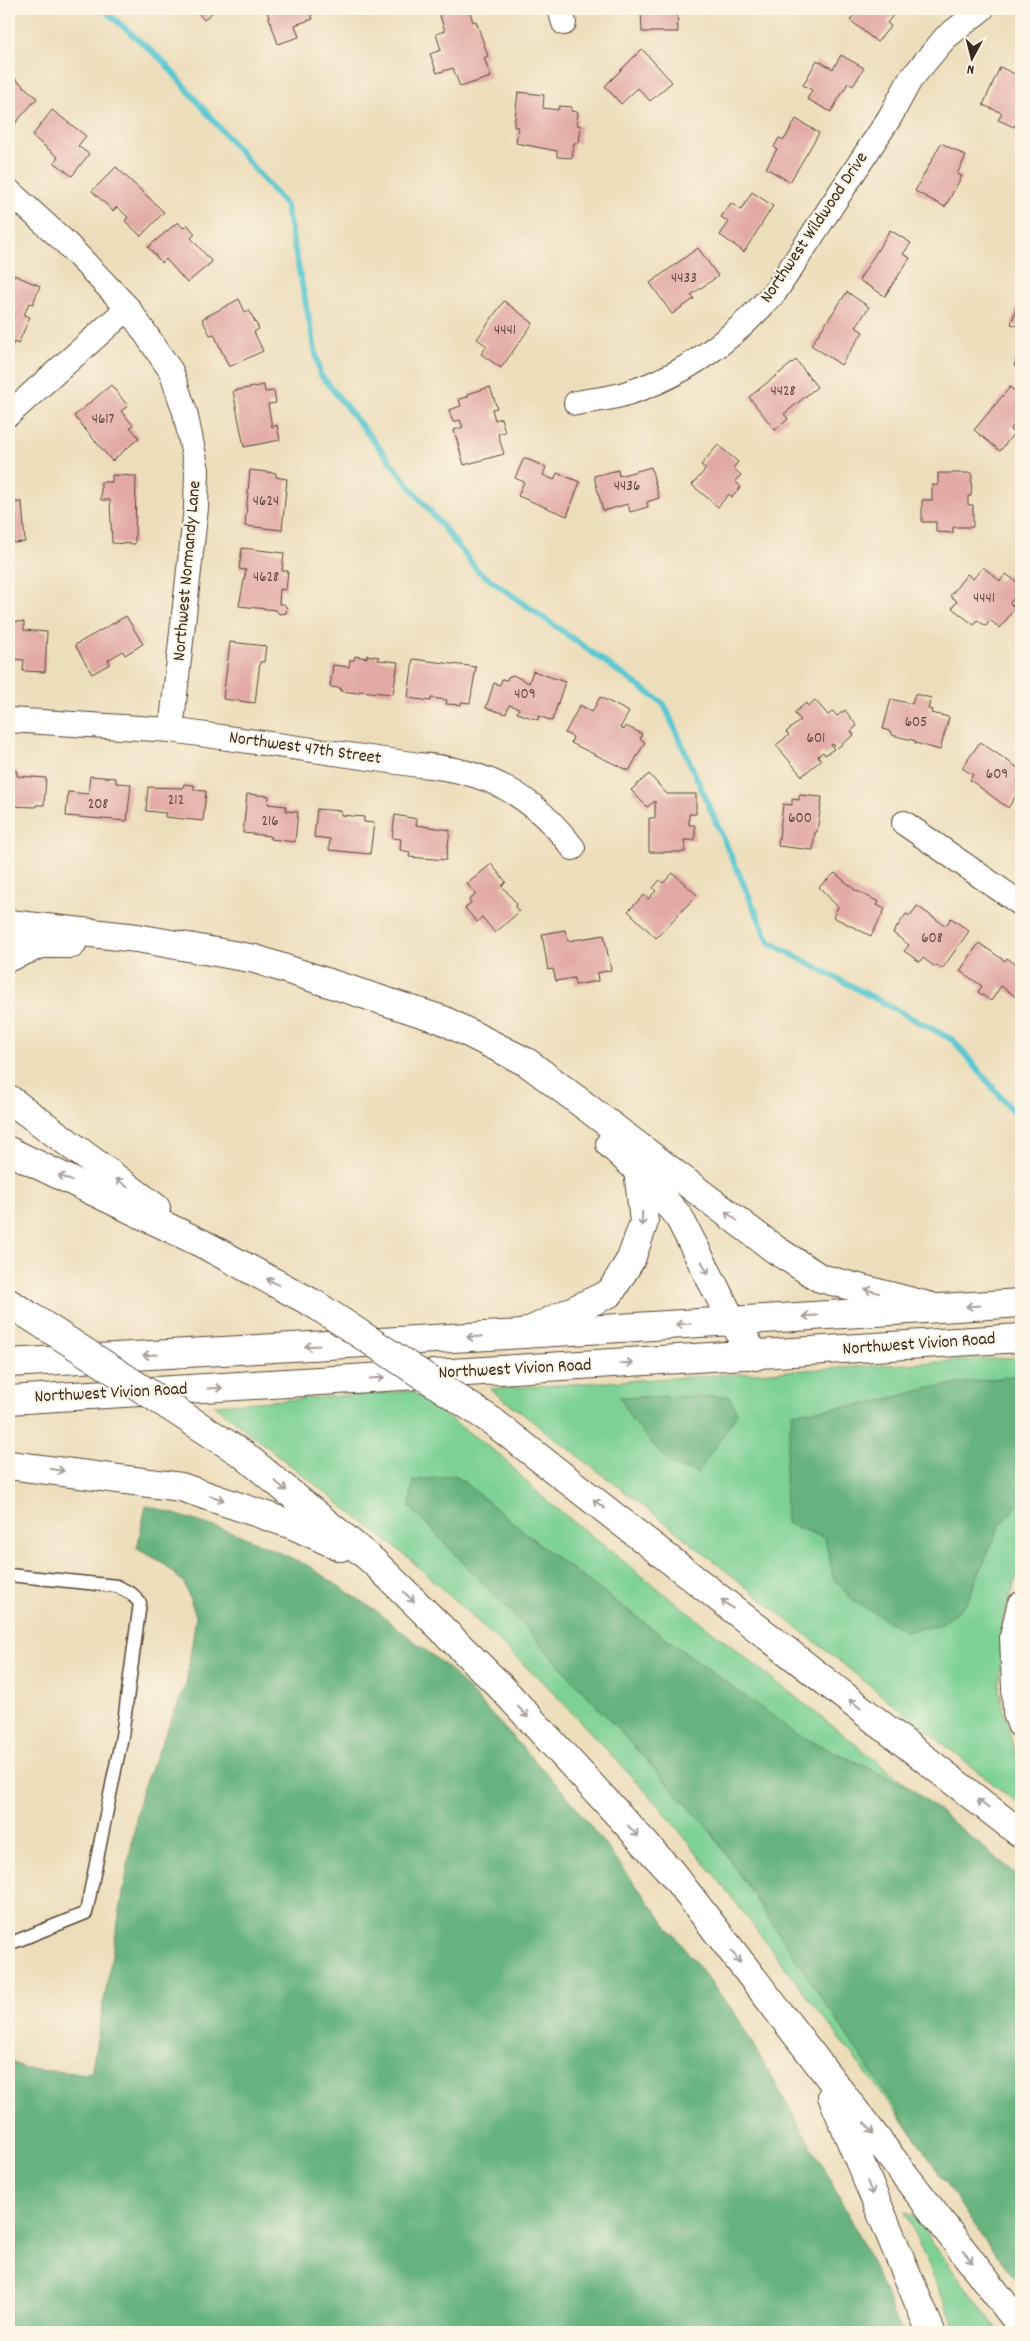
<svg xmlns="http://www.w3.org/2000/svg" width="1030" height="2341" viewBox="0 0 1030 2341" font-family="Dekko,sans-serif">
<style>
.green{fill:#7dd194;stroke:#5c7e59}
.forest{fill:#66b37e;stroke:#506e4e}
.lines{fill:none;stroke-linecap:round;stroke-linejoin:round}
.stream{stroke:#5ac7d1;stroke-width:6}
.building{fill:#e3aaa5}
.lane-casing{stroke:#564536;stroke-width:15}
.street-casing{stroke:#564536;stroke-width:26}
.primary-casing{stroke:#564536;stroke-width:30}
.highway-casing{stroke:#564536;stroke-width:30}
.lane{stroke:#fff;stroke-width:12}
.street{stroke:#fff;stroke-width:24}
.primary{stroke:#fff;stroke-width:28}
.highway{stroke:#fff;stroke-width:28}
.highway-bridge-casing{stroke:#564536;stroke-width:30;stroke-linecap:butt}
.highway-bridge{stroke:#fff;stroke-width:28}
.oneway{stroke:#a79f9a}
.labels{text-anchor:middle;dominant-baseline:central;stroke-width:4;stroke-linejoin:round;paint-order:stroke}
.number-label{font-size:15px;fill:#654a40}
.street-label{font-size:18px;fill:#3b2a1e;stroke:#fcf5e5}
</style>
<rect width="100%" height="100%" fill="#fcf5e5"/>
<filter id="ink" filterUnits="userSpaceOnUse"><feTurbulence type="fractalNoise" baseFrequency=".02" numOctaves="2"/><feDisplacementMap in="SourceGraphic" scale="10" xChannelSelector="R" yChannelSelector="G"/><feConvolveMatrix kernelMatrix="1 2 1 2 8 2 1 2 1" color-interpolation-filters="sRGB"/></filter>
<filter id="wash" filterUnits="userSpaceOnUse"><feTurbulence type="fractalNoise" baseFrequency=".0096" numOctaves="4" result="noise"/><feDisplacementMap in="SourceGraphic" scale="20" xChannelSelector="R" yChannelSelector="G"/><feGaussianBlur stdDeviation="1.12" result="paint"/><feColorMatrix in="noise" values="0 0 0 0 0 0 0 0 0 0 0 0 0 0 0 0 0 1.4 0 .05"/><feComposite in="paint" operator="in"/></filter>
<g filter="url(#wash)">
<rect width="100%" height="100%" fill="#eddebb"/>
<g class="green">
<polygon points="1021,1357 1021,1375 930,1388 873,1403 786,1523 825,1538 834,1579 853,1600 966,1604 999,1526 1021,1501 1021,1565 1003,1618 999,1690 1012,1743 1021,1765 1021,1806 657,1516 490,1389"/>
<polygon points="411,1391 500,1455 542,1497 911,1788 798,1735 555,1557 455,1475 410,1507 513,1614 709,1829 917,2140 717,1878 661,1808 550,1689 410,1559 214,1405"/>
<polygon points="905,2212 913,2216 999,2332 958,2332"/>
</g>
<g class="forest">
<polygon points="1021,1375 1021,1501 999,1526 966,1604 939,1626 905,1631 853,1600 834,1579 825,1538 786,1523 785,1470 792,1413 873,1403 930,1388"/>
<polygon points="729,1396 737,1413 698,1473 671,1465 632,1420 620,1397"/>
<polygon points="455,1475 555,1557 798,1735 911,1788 1021,1878 1021,2286 973,2224 709,1829 513,1614 410,1507 413,1481"/>
<polygon points="146,1505 240,1535 307,1565 379,1613 448,1668 564,1792 736,2015 826,2172 861,2240 902,2332 9,2332 9,2060 26,2069 91,2074 141,1792 186,1685 196,1616 184,1583 162,1562 137,1549"/>
</g>
<g class="lines">
<polyline class="stream" points="103,9 163,61 286,206 320,374 478,571 664,704 769,942 953,1040 1021,1121"/>
</g>
<g id="blocks">
<g class="building">
<polygon points="194,9 216,9 204,20"/>
<polygon points="266,9 329,9 311,15 313,19 295,25 299,37 278,44"/>
<polygon points="451,9 469,9 473,22 476,21 488,56 484,58 491,77 460,87 453,68 437,73 430,54 441,50 436,34 445,31 439,13"/>
<polygon points="641,9 677,9 678,32 642,32"/>
<polygon points="859,9 893,9 891,11 894,14 887,23 891,26 877,42 850,20"/>
<polygon points="642,49 672,82 650,101 638,88 621,104 605,86"/>
<polygon points="841,55 864,68 853,86 848,83 831,112 807,99 812,90 803,85 817,60 833,69"/>
<polygon points="1000,67 1021,77 1021,120 1018,119 1014,127 998,120 1002,113 983,105"/>
<polygon points="11,75 37,98 13,126 9,122 9,78"/>
<polygon points="518,92 544,95 543,108 558,110 559,106 572,107 571,111 578,112 577,125 581,126 579,143 574,143 572,158 557,157 557,151 516,143 518,127 514,127"/>
<polygon points="52,110 86,136 78,146 89,154 72,176 54,162 58,157 32,136"/>
<polygon points="796,119 819,133 790,182 766,168 777,149 774,147 779,138 784,140"/>
<polygon points="941,143 966,156 957,174 962,176 945,207 915,191"/>
<polygon points="116,167 164,212 141,236 125,221 128,217 117,207 113,211 92,191"/>
<polygon points="752,192 773,206 744,252 720,235 729,222 721,217 731,203 741,210"/>
<polygon points="178,222 183,228 187,224 195,234 191,238 212,262 187,283 166,259 162,263 148,247"/>
<polygon points="890,230 911,243 903,254 910,258 885,296 859,280"/>
<polygon points="698,248 718,276 691,295 694,299 672,314 650,283"/>
<polygon points="9,273 40,286 33,304 29,303 24,315 30,317 18,344 14,342 9,355"/>
<polygon points="847,292 869,307 856,327 863,332 841,365 811,345"/>
<polygon points="239,299 245,312 249,310 259,329 254,332 263,351 229,367 214,334 210,335 202,319"/>
<polygon points="1019,299 1021,300 1021,327 1011,324"/>
<polygon points="504,301 533,323 501,368 481,354 487,346 477,339"/>
<polygon points="1021,344 1021,368 1014,366"/>
<polygon points="796,360 817,387 784,414 788,419 775,430 749,397"/>
<polygon points="111,385 128,406 121,411 133,425 130,427 139,438 112,461 74,416"/>
<polygon points="264,385 265,392 274,391 276,403 268,404 272,427 277,425 280,440 244,447 233,391"/>
<polygon points="490,387 497,408 492,409 495,420 501,418 505,432 498,434 504,454 464,465 454,430 463,427 460,420 453,422 449,410 461,406 459,399 468,397 468,394"/>
<polygon points="1010,387 1021,396 1021,424 1019,426 1016,423 1010,430 1014,433 1000,451 974,430"/>
<polygon points="718,445 738,462 733,468 741,475 735,481 741,487 732,497 729,494 718,507 692,485 706,469 701,465"/>
<polygon points="524,458 546,467 543,475 554,480 557,473 580,482 567,516 518,496 524,482 515,478"/>
<polygon points="651,467 659,498 647,502 648,507 630,512 628,504 603,511 594,476 618,470 619,476"/>
<polygon points="250,470 276,473 276,477 287,479 282,530 245,526"/>
<polygon points="938,473 972,473 971,496 968,496 968,505 973,505 973,527 953,527 953,533 936,532 936,522 922,522 922,500 932,500 932,485 938,485"/>
<polygon points="112,475 136,476 135,544 112,543 110,500 101,500 101,482 112,482"/>
<polygon points="22,502 25,542 13,543 13,539 9,540 9,503"/>
<polygon points="242,548 284,553 282,571 288,571 286,590 280,589 279,604 284,604 287,608 286,613 279,614 276,610 239,606 246,570 239,569"/>
<polygon points="983,567 1000,581 1006,574 1021,585 1021,589 1010,603 1015,608 1000,628 990,620 986,626 977,620 974,625 952,608 957,601 950,596 967,574 973,579"/>
<polygon points="126,616 143,644 125,655 123,651 108,660 110,664 92,674 75,645"/>
<polygon points="10,621 24,622 24,630 47,632 45,672 23,671 24,660 9,659"/>
<polygon points="230,642 266,646 264,662 260,662 255,703 223,699"/>
<polygon points="367,655 379,657 378,660 398,662 393,694 359,691 359,693 340,691 341,688 330,687 333,665 349,667 350,660 354,660 355,656 367,658"/>
<polygon points="413,659 476,667 470,703 461,702 461,705 446,704 447,700 431,698 431,701 408,698"/>
<polygon points="533,671 565,682 552,721 539,716 538,720 517,713 519,708 509,705 506,714 486,708 494,683 500,685 502,679 507,680 508,677 513,675 529,683"/>
<polygon points="915,694 931,698 928,709 932,710 931,713 949,717 940,750 915,743 916,741 892,735 892,732 883,729 891,699 912,704"/>
<polygon points="600,697 629,712 620,728 624,730 626,726 642,734 640,739 645,742 629,771 571,743 573,737 565,733 580,705 592,712"/>
<polygon points="815,700 828,715 833,711 837,716 845,710 857,726 851,731 854,735 837,748 833,744 831,745 834,749 825,755 823,752 818,756 821,760 802,776 776,745 789,735 786,732 801,720 794,713 806,703 808,706"/>
<polygon points="980,742 1021,770 1021,775 1017,782 1021,785 1021,788 1008,808 970,780 973,775 962,768"/>
<polygon points="9,770 17,771 17,776 46,778 44,805 36,805 36,807 10,806"/>
<polygon points="649,774 667,794 696,794 696,814 689,814 689,825 695,825 695,840 684,840 685,852 649,852 649,818 655,818 655,801 647,807 631,790"/>
<polygon points="90,776 116,778 116,783 131,784 127,821 66,816 68,792 88,794"/>
<polygon points="184,784 194,785 194,790 206,791 203,821 165,817 166,813 146,811 148,787 183,788"/>
<polygon points="247,794 269,796 268,804 286,806 286,811 298,812 295,842 270,839 270,836 243,833"/>
<polygon points="799,795 822,797 817,832 815,832 813,850 778,846 783,804 792,805 792,799 799,800"/>
<polygon points="317,809 341,811 341,815 364,817 364,822 374,823 370,854 329,850 330,839 314,837"/>
<polygon points="395,815 417,819 416,825 450,830 446,860 409,857 410,852 400,850 401,839 392,838"/>
<polygon points="491,864 506,882 502,886 517,904 515,907 519,912 495,933 482,917 477,922 465,908 471,903 469,900 476,894 467,884"/>
<polygon points="673,873 697,895 656,938 628,911 644,895 648,899 656,891 653,888 660,880 663,883"/>
<polygon points="835,873 855,890 879,902 877,905 885,909 871,936 833,917 838,907 819,887"/>
<polygon points="917,906 946,926 951,918 969,931 942,969 936,965 935,967 923,958 920,962 904,951 909,945 893,933 906,914 910,916"/>
<polygon points="565,930 568,941 604,935 611,970 597,973 598,981 575,985 574,978 556,981 553,969 548,970 542,934"/>
<polygon points="979,943 1005,961 1007,958 1021,968 1021,995 1019,999 1001,986 991,1001 978,992 982,986 960,971"/>
</g>
</g>
</g>
<g filter="url(#ink)">
<use href="#blocks" fill-opacity="0" stroke="#564536" stroke-width="1"/>
<g class="lines">
<defs>
<polyline id="lane" points="9,1575 117,1586 132,1594 140,1603 122,1736 86,1913 9,1944"/>
<g id="street">
<polyline points="560,9 564,23"/>
<polyline points="9,191 65,242 128,308 171,371 185,412 197,470 196,508 171,730"/>
<path d="M576 403C591 400 607 399 621 395 684 377 732 340 775 292L890 117 910 80 945 38 982 9"/>
<polyline points="9,414 128,308"/>
<path d="M9 720 171 730 419 765C486 770 532 794 573 848"/>
<polyline points="904,823 1021,904"/>
</g>
<g id="primary">
<polyline points="9,1363 523,1334 1021,1303"/>
<polyline points="9,1400 1021,1338"/>
</g>
<g id="highway">
<polyline points="9,924 137,938 255,959 443,1020 528,1063 776,1250 820,1278 936,1308"/>
<polyline points="9,957 41,944 72,944"/>
<polyline points="9,1099 156,1208"/>
<polyline points="610,1144 638,1170 679,1217 732,1321 756,1356"/>
<polyline points="9,1151 203,1244 316,1305"/>
<polyline points="9,1303 25,1313"/>
<polyline points="523,1334 610,1293 631,1259 644,1222 638,1170"/>
<polyline points="492,1421 1021,1834"/>
<polyline points="244,1455 374,1562 500,1686 671,1872 1021,2326"/>
<polyline points="9,1465 181,1487 293,1525 341,1547"/>
<polyline points="1021,1606 1014,1637 1017,1713 1021,1724"/>
<polyline points="832,2096 931,2332"/>
</g>
</defs>
<use href="#lane" class="lane-casing"/>
<use href="#street" class="street-casing"/>
<use href="#primary" class="primary-casing"/>
<use href="#highway" class="highway-casing"/>
<use href="#lane" class="lane"/>
<use href="#street" class="street"/>
<use href="#primary" class="primary"/>
<use href="#highway" class="highway"/>
<defs>
<g id="highway-bridge">
<polyline points="316,1305 492,1421"/>
<polyline points="25,1313 244,1455"/>
</g>
</defs>
<use href="#highway-bridge" class="highway-bridge-casing"/>
<use href="#highway-bridge" class="highway-bridge"/>
</g>
<defs><path id="oneway-shaft" d="M-6 0H5M1.5-3L5.5 0L1.5 3" fill="none" stroke-width="1.6" stroke-linecap="round" stroke-linejoin="round" transform="scale(1.25)"/></defs>
<g class="oneway">
<use href="#oneway-shaft" transform="translate(65 1178) rotate(-155)"/>
<use href="#oneway-shaft" transform="translate(122 1183) rotate(-143)"/>
<use href="#oneway-shaft" transform="translate(731 1216) rotate(-143)"/>
<use href="#oneway-shaft" transform="translate(642 1219) rotate(92)"/>
<use href="#oneway-shaft" transform="translate(705 1268) rotate(63)"/>
<use href="#oneway-shaft" transform="translate(273 1282) rotate(-151)"/>
<use href="#oneway-shaft" transform="translate(872 1291) rotate(-165)"/>
<use href="#oneway-shaft" transform="translate(973 1306) rotate(176)"/>
<use href="#oneway-shaft" transform="translate(810 1316) rotate(177)"/>
<use href="#oneway-shaft" transform="translate(683 1324) rotate(176)"/>
<use href="#oneway-shaft" transform="translate(474 1337) rotate(177)"/>
<use href="#oneway-shaft" transform="translate(312 1346) rotate(177)"/>
<use href="#oneway-shaft" transform="translate(150 1355) rotate(177)"/>
<use href="#oneway-shaft" transform="translate(626 1363) rotate(-3)"/>
<use href="#oneway-shaft" transform="translate(377 1378) rotate(-3)"/>
<use href="#oneway-shaft" transform="translate(215 1388) rotate(-3)"/>
<use href="#oneway-shaft" transform="translate(57 1470) rotate(7)"/>
<use href="#oneway-shaft" transform="translate(281 1486) rotate(40)"/>
<use href="#oneway-shaft" transform="translate(217 1498) rotate(17)"/>
<use href="#oneway-shaft" transform="translate(599 1504) rotate(-142)"/>
<use href="#oneway-shaft" transform="translate(409 1597) rotate(44)"/>
<use href="#oneway-shaft" transform="translate(727 1604) rotate(-142)"/>
<use href="#oneway-shaft" transform="translate(855 1704) rotate(-142)"/>
<use href="#oneway-shaft" transform="translate(523 1712) rotate(47)"/>
<use href="#oneway-shaft" transform="translate(983 1804) rotate(-142)"/>
<use href="#oneway-shaft" transform="translate(633 1831) rotate(47)"/>
<use href="#oneway-shaft" transform="translate(736 1957) rotate(52)"/>
<use href="#oneway-shaft" transform="translate(869 2128) rotate(52)"/>
<use href="#oneway-shaft" transform="translate(870 2188) rotate(68)"/>
<use href="#oneway-shaft" transform="translate(968 2257) rotate(52)"/>
</g>
</g>
<g class="labels">
<g class="number-label">
<text x="684" y="279">4433</text>
<text x="505" y="331">4441</text>
<text x="783" y="392">4428</text>
<text x="103" y="420">4617</text>
<text x="627" y="487">4436</text>
<text x="266" y="502">4624</text>
<text x="266" y="578">4628</text>
<text x="984" y="599">4441</text>
<text x="525" y="695">409</text>
<text x="916" y="723">605</text>
<text x="816" y="739">601</text>
<text x="997" y="775">609</text>
<text x="176" y="801">212</text>
<text x="98" y="805">208</text>
<text x="800" y="819">600</text>
<text x="270" y="822">216</text>
<text x="932" y="939">608</text>
</g>
<g class="street-label">
<text transform="translate(815 228) rotate(-56)">Northwest Wildwood Drive</text>
<text transform="translate(188 571) rotate(-85)">Northwest Normandy Lane</text>
<text transform="translate(305 749) rotate(8)">Northwest 47th Street</text>
<text transform="translate(919 1345) rotate(-4)">Northwest Vivion Road</text>
<text transform="translate(515 1370) rotate(-3)">Northwest Vivion Road</text>
<text transform="translate(111 1394) rotate(-3)">Northwest Vivion Road</text>
</g>
</g>
<rect width="1030" height="2341" fill="none" stroke="#fcf5e5" stroke-width="30"/>
<g transform="translate(972 58) rotate(187)" stroke="#fcf5e5" stroke-width="4" paint-order="stroke">
<path d="M0-4L9 19L0 12L-9 19Z" fill="#3b2a1e"/>
<text y="-8" font-size="14" font-weight="bold" text-anchor="middle" fill="#3b2a1e">N</text>
</g>
</svg>
